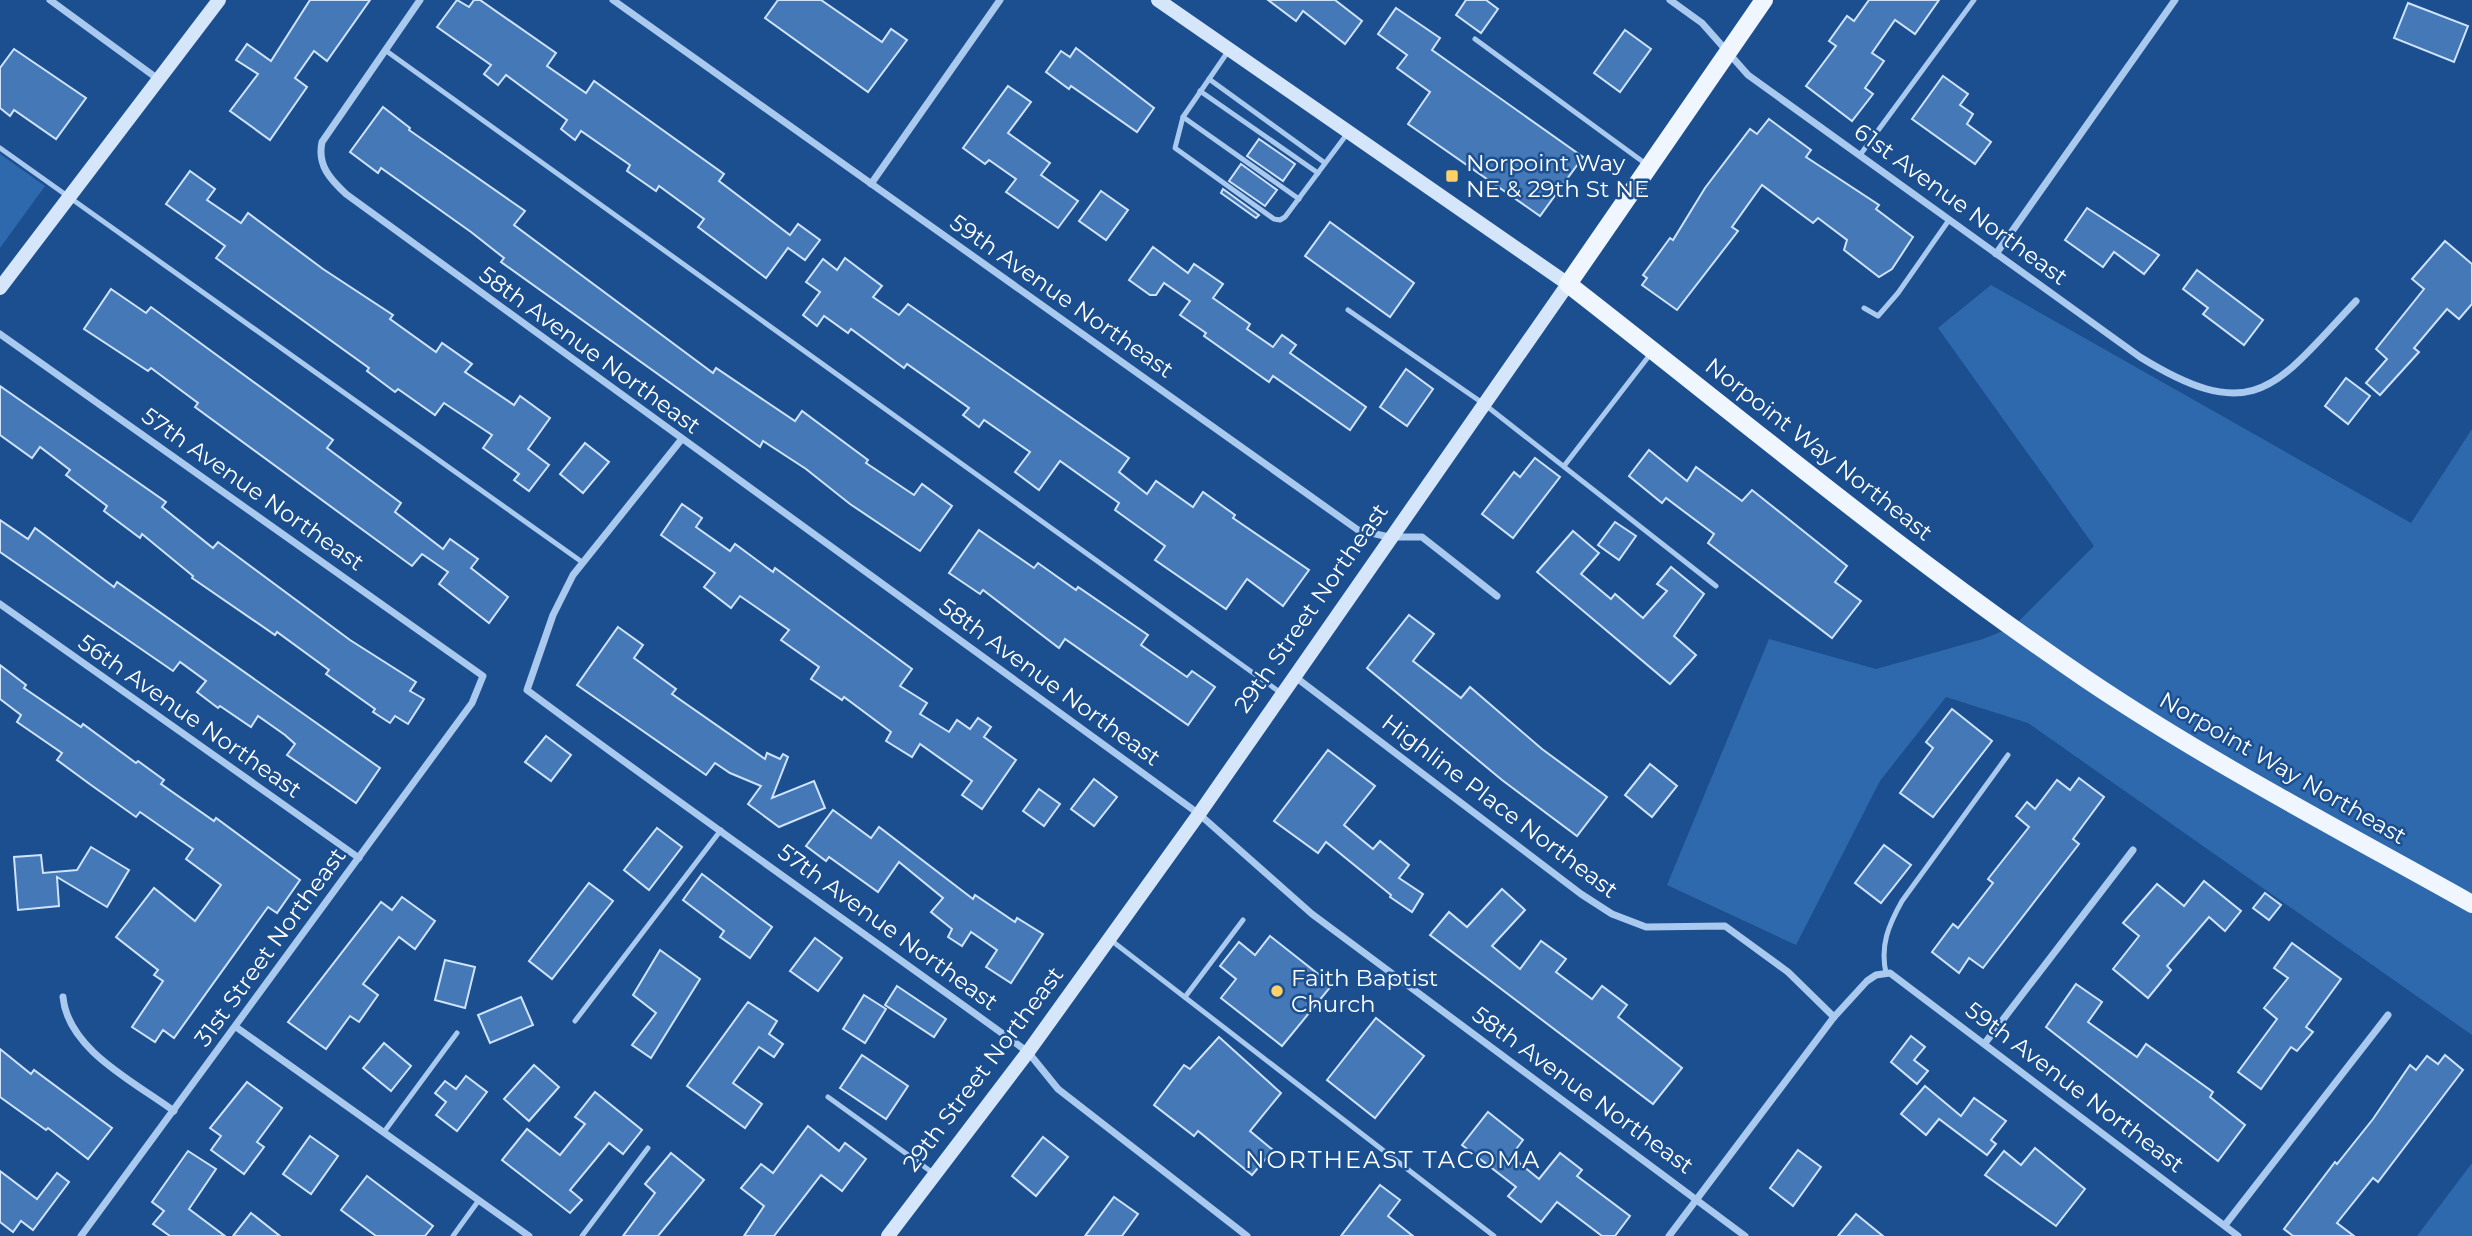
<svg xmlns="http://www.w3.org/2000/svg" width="2472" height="1236" viewBox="0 0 2472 1236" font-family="Montserrat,sans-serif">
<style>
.green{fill:#2e69ad}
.building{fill:#4478b7;stroke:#cfe3fa;stroke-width:2}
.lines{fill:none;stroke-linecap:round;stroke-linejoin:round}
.lane{stroke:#a9c9ee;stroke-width:5}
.street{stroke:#a9c9ee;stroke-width:7}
.secondary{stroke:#d6e6fa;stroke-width:14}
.primary{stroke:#f0f6ff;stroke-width:18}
.poi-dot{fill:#ffd166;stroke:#1b4f8f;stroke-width:2.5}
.labels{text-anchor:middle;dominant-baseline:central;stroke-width:5;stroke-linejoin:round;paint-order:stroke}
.poi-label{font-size:23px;fill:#fff;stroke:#1b4f8f;text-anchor:start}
.street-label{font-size:23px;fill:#fff;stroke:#1b4f8f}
.neighbourhood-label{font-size:24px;letter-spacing:2px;fill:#fff;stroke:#1b4f8f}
</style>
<rect width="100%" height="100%" fill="#1b4f8f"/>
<g class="green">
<polygon points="0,154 45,186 0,248"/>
<polygon points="1991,285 2411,523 2472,429 2472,1035 2028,723 1946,697 1880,781 1796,945 1667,885 1769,639 1876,669 1983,639 2013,627 2094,546 1938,328"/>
<polygon points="2472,1163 2472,1236 2417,1236"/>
</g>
<g class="building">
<polygon points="310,0 370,0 327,61 314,51 295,78 307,87 270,140 230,111 258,74 236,60 247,44 271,61"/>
<polygon points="457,0 469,7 474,0 480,0 556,53 547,66 586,93 594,81 724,174 719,181 790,235 798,224 820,240 805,260 788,248 766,278 698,227 704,219 659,186 656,191 627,171 630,165 581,131 575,140 561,129 567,120 506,75 498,85 484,74 491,65 437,27"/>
<polygon points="778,0 821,0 882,42 891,29 907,40 868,92 765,18"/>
<polygon points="1268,0 1335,0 1362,21 1345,44 1303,11 1296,21"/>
<polygon points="1466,0 1486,0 1498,9 1481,33 1456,15"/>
<polygon points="1869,0 1939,0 1915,34 1895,20 1872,53 1884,61 1865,88 1873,94 1852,121 1806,86 1836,46 1829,41 1847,16 1854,21"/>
<polygon points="2408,3 2468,26 2454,62 2394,38"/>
<polygon points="1396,8 1440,38 1432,50 1583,157 1540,216 1408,124 1430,92 1397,68 1407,55 1378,34"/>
<polygon points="1625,30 1651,49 1620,92 1594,73"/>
<polygon points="1076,48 1154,108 1137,132 1071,86 1069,89 1046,72 1061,51 1070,57"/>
<polygon points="14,49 86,98 56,139 14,110 10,116 0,108 0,68"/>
<polygon points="1943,76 1968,94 1960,105 1973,114 1967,124 1991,142 1975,164 1912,119"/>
<polygon points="1008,86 1031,102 1008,133 1050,163 1041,175 1078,201 1058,228 1006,192 1016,179 989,160 985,164 963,148"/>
<polygon points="383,107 410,128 409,130 525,211 514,225 713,373 716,368 795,421 802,411 868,460 866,463 914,495 922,484 952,506 920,551 850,504 806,469 763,441 760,447 501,262 504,258 471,232 381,168 378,173 350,152"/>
<polygon points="1769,119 1811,150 1806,157 1879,205 1876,209 1913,237 1892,269 1879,277 1844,250 1847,240 1818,218 1813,223 1762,185 1732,227 1738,231 1677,310 1642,285 1647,278 1643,275 1670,238 1673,240 1705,188 1750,129 1757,134"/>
<polygon points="1259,139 1295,164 1283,181 1247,156"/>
<polygon points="1241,164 1277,190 1265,206 1229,181"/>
<polygon points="190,171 215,189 207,200 241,223 248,213 323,269 393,315 390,319 436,352 442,343 472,364 465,372 514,405 520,396 550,418 528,449 549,465 529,491 514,480 519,474 483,448 492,435 444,403 435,415 398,389 395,392 367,371 369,368 216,258 225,246 166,204"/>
<polygon points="1223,189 1259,215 1256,218 1221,193"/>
<polygon points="1101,191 1128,210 1106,240 1079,221"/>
<polygon points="2087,208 2159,255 2144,274 2114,252 2103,267 2065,240"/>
<polygon points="1330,222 1414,283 1390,317 1305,256"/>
<polygon points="2445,241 2472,264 2472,304 2459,319 2447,309 2414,348 2419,352 2380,395 2366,383 2387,359 2376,349 2424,289 2412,279"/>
<polygon points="1153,247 1188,273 1194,264 1223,284 1213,298 1250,324 1247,329 1273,347 1282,335 1296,345 1290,353 1366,407 1350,430 1273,376 1269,382 1204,336 1206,333 1180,315 1190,301 1164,283 1156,295 1150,295 1129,280"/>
<polygon points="845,258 882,286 873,297 899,315 908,304 1129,458 1119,472 1147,494 1156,481 1193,507 1203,492 1235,515 1233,518 1309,570 1283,606 1247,579 1226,609 1155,560 1165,546 1115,510 1119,503 1060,461 1039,490 1015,472 1030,452 984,420 979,427 963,415 969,408 907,364 904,368 851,329 848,333 824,316 817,326 803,315 820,292 806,282 823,259 837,270"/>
<polygon points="2197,270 2263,320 2244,345 2203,314 2208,308 2183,289"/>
<polygon points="111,289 146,313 151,307 333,440 327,448 401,503 395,512 443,549 450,539 478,559 471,568 508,597 489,623 439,584 448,572 422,554 412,566 195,407 198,403 151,368 148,371 84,329"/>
<polygon points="1406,369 1433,389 1407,426 1380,407"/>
<polygon points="2346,378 2370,396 2348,424 2325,406"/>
<polygon points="0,386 166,502 162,507 213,548 218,542 350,640 416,682 410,691 424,699 408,724 395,716 390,723 373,712 375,709 326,674 329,670 277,632 275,635 192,578 193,576 142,534 140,538 104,511 107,506 66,475 70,470 40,447 32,458 0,435"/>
<polygon points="585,443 609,462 583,493 560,474"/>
<polygon points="1649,450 1687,481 1696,467 1742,501 1752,490 1847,566 1835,582 1861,601 1832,638 1708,543 1714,534 1666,498 1662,503 1629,476"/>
<polygon points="1535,458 1560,477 1513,538 1482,514 1514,472 1520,477"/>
<polygon points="682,504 702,518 696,527 730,551 735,544 773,572 775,568 912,669 900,686 927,703 920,714 949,732 957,720 970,729 978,718 991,727 984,737 1016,760 982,809 962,795 972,781 920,744 912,757 886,741 891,732 844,697 842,700 811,679 819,667 781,640 789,630 740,596 731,608 704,587 715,573 661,535"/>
<polygon points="0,520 28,539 35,528 114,587 117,582 380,768 356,803 287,755 295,744 285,735 258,716 251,727 220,706 218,708 197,692 206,681 180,662 173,671 0,552"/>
<polygon points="1615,522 1636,536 1619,560 1598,545"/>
<polygon points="979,530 1034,568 1038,563 1076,590 1078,587 1148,635 1141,645 1187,677 1192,671 1215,687 1188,725 1065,639 1059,648 983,590 980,594 949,573"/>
<polygon points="1573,531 1599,553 1581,574 1611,599 1615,594 1643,618 1667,591 1657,584 1671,567 1704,594 1674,636 1696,655 1670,684 1537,572"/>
<polygon points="1409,615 1434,634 1413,661 1461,698 1470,687 1542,749 1607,797 1577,836 1502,780 1367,668"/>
<polygon points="618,627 643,645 634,658 676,689 672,694 765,759 767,753 780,759 783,754 788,757 772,798 814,781 825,808 779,827 748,804 761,786 730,773 715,763 706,775 577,685"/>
<polygon points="0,665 26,685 24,688 81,727 83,724 136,763 138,761 164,780 161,784 214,821 216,818 300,880 277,913 268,907 174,1038 163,1030 155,1042 132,1027 163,981 154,975 158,970 116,937 154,888 195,921 221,885 186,859 193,849 140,812 136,817 91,785 57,760 62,753 17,722 21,715 0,699"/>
<polygon points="1952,709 1992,741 1933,817 1900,793 1933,748 1926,742"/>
<polygon points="546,736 571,755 551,781 525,762"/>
<polygon points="1328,750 1375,786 1344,825 1373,849 1380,841 1409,865 1399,878 1423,894 1412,912 1390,897 1391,895 1326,842 1318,853 1274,821"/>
<polygon points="1650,764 1677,786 1652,817 1625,795"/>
<polygon points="2079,778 2104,797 2073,839 2079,844 1983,968 1969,958 1959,973 1932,952 1953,924 1958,928 1993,883 1988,879 2029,827 2016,816 2027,802 2035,809 2057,780 2070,790"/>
<polygon points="1094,779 1117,797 1094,826 1071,809"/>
<polygon points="1039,789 1060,804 1044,826 1023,811"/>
<polygon points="833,810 871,838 879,827 973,899 975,895 1015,922 1017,918 1043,934 1011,983 986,967 997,950 971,932 962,946 948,937 952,929 931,912 943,898 899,862 878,892 829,857 826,861 806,846"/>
<polygon points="657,828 682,847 649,890 624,870"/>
<polygon points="1884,845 1911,865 1881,903 1855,883"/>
<polygon points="91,847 129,870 107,907 57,877 59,906 18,910 14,857 41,855 43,873 77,870"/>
<polygon points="702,874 772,927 750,958 720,937 724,931 683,900"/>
<polygon points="2204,881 2241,911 2225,931 2209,917 2167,966 2171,970 2148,998 2113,969 2139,936 2123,923 2157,884 2184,906"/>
<polygon points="589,883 613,901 552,979 529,961"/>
<polygon points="1502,889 1525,910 1492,946 1520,969 1541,941 1566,959 1556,972 1592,999 1602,986 1627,1005 1618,1017 1682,1068 1653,1104 1430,935 1449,912 1467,927"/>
<polygon points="2265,893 2281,905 2269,920 2253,908"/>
<polygon points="402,897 435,921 415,949 399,937 363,984 378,995 359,1022 350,1016 326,1049 288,1022 381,902 392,910"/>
<polygon points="1270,936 1332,985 1282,1046 1221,998 1236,979 1220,966 1239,942 1255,955"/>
<polygon points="815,938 842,958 818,991 790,971"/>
<polygon points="2292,943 2341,979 2306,1027 2313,1032 2297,1051 2291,1047 2261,1089 2238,1072 2277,1019 2264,1008 2288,978 2274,968"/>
<polygon points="660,950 700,979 651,1058 632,1045 656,1013 633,995"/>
<polygon points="445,960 475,967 465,1008 435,1000"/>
<polygon points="2076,984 2102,1002 2088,1022 2137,1057 2146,1044 2213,1092 2210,1097 2245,1125 2218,1161 2046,1027"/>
<polygon points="897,986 946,1019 934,1037 885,1005"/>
<polygon points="864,995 886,1009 865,1043 843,1029"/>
<polygon points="521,997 533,1025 490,1043 478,1015"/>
<polygon points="748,1002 777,1021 769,1034 783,1044 774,1057 759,1047 733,1083 762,1104 745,1128 687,1086"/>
<polygon points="1376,1018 1424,1056 1375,1118 1327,1080"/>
<polygon points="1911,1036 1925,1047 1914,1060 1928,1071 1917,1084 1891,1062"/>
<polygon points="1219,1037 1281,1093 1250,1131 1273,1150 1252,1175 1198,1131 1194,1136 1154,1105 1184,1065 1190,1069"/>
<polygon points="384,1043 411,1066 391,1091 363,1068"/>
<polygon points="0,1049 31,1074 34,1070 112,1128 88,1159 48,1128 46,1130 0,1097"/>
<polygon points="862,1055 908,1086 886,1119 840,1088"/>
<polygon points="2445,1055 2463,1070 2378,1182 2373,1178 2337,1223 2354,1236 2293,1236 2284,1229 2335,1162 2337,1164 2373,1119 2410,1065 2416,1070 2427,1056 2438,1064"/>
<polygon points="534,1065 559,1087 529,1121 504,1099"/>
<polygon points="466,1076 487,1092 457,1131 436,1115 446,1102 435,1093 445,1081 456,1089"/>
<polygon points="247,1082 282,1108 257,1142 264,1147 244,1174 211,1150 221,1136 210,1128"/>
<polygon points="1925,1086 1961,1116 1974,1098 2006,1121 1991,1140 1996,1144 1987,1155 1939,1119 1926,1135 1901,1114"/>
<polygon points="595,1092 642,1130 623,1154 609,1143 570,1190 582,1200 570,1213 502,1160 527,1129 560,1155 585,1124 575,1117"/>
<polygon points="1488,1112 1523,1140 1511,1156 1539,1179 1560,1153 1582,1170 1577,1176 1630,1216 1615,1236 1602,1236 1557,1202 1541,1222 1508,1196 1516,1187 1462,1145"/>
<polygon points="808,1126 839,1151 845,1143 866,1159 842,1191 821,1175 774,1236 744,1236 764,1206 741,1188 761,1164 773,1173"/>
<polygon points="310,1136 338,1156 311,1194 283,1174"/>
<polygon points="1043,1137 1068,1157 1036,1196 1012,1176"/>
<polygon points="2035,1148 2085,1189 2056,1226 1985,1175 2004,1151 2021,1165"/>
<polygon points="1798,1150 1821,1167 1793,1206 1770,1188"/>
<polygon points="188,1151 216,1169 189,1209 225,1236 170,1236 153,1224 164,1211 152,1202"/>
<polygon points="671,1153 704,1180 658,1236 623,1236 655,1193 645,1184"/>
<polygon points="0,1171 37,1199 57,1173 69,1182 33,1230 21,1221 13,1232 0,1222"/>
<polygon points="367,1176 433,1226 425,1236 376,1236 341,1210"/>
<polygon points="1380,1185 1400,1200 1388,1216 1413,1236 1341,1236"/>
<polygon points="1114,1197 1138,1214 1122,1236 1085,1236"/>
<polygon points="251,1213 280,1236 233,1236"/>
<polygon points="1856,1214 1883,1236 1838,1236"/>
</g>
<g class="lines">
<g class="lane">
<polyline points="1475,39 1646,164"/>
<polyline points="385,50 1281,693"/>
<polyline points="1229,50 1183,117 1175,148 1274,219 1280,220 1285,217 1347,134"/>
<polyline points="1209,79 1325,163"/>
<polyline points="1200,91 1318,173"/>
<polyline points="1183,117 1299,199"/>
<polyline points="0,148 582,562"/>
<polyline points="1860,155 1974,0"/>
<polyline points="1864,308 1878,316 1898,293 1949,220"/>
<polyline points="1348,310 1484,404 1716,586"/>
<polyline points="1564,466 1652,352"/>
<polyline points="1112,941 1494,1236"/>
<path d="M1886 973C1880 946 1888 926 1902 901L2008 755"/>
<polyline points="1185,997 1243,920"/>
<polyline points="575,1021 721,830"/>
<polyline points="828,1097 933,1173"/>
<polyline points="384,1132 457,1033"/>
<polyline points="453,1236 479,1200"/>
<polyline points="582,1236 648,1148"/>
</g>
<g class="street">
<polyline points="50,0 158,79"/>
<path d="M420 0 322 142C317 165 330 179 346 194L1199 814 1312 914 1745 1236"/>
<polyline points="613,0 1358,530 1389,537 1422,537 1497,596"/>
<path d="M1670 0 1702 23 1748 75 2140 357C2255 428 2276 386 2356 301"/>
<polyline points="871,184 1000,0"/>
<polyline points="1996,254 2175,0"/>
<polyline points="0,334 483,676 472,703 81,1236"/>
<path d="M681 440 573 575 553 615 527 690C692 813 861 931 1028 1052L1058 1089 1247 1236"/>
<polyline points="0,604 359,858"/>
<polyline points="1294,676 1581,894 1612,914 1646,927 1725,926 1788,972 1834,1017"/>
<path d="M63 997C68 1050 135 1082 174 1111"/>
<polyline points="236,1027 529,1236"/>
<polyline points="1985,1043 2133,850"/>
<polyline points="2225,1225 2388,1015"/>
<polyline points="1669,1236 1834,1017 1867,981 1876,975 1890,973 2238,1236"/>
</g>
<g class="secondary">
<polyline points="0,288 219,0"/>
<polyline points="888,1236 1028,1052 1199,814 1568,284 1158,0"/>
</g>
<path class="primary" d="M1764 0 1568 284C1739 417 1906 557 2086 679 2209 762 2342 831 2472 904"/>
</g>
<g class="poi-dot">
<rect x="1445" y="169" width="14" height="14" rx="3.5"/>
<circle cx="1277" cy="991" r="7"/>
</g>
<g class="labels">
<g class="poi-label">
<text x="1466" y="163">Norpoint Way<tspan x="1466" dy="26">NE &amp; 29th St NE</tspan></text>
<text x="1291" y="978">Faith Baptist<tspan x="1291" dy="26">Church</tspan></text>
</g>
<g class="street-label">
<text transform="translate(1961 204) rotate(36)">61st Avenue Northeast</text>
<text transform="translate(1062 296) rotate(35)">59th Avenue Northeast</text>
<text transform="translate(590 350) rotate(36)">58th Avenue Northeast</text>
<text transform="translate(1819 449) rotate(38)">Norpoint Way Northeast</text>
<text transform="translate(253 489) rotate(35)">57th Avenue Northeast</text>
<text transform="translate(1311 608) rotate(-55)">29th Street Northeast</text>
<text transform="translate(1050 682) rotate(36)">58th Avenue Northeast</text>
<text transform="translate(190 716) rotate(35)">56th Avenue Northeast</text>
<text transform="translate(2283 768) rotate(30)">Norpoint Way Northeast</text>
<text transform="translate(1500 806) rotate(37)">Highline Place Northeast</text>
<text transform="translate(888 927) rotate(36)">57th Avenue Northeast</text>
<text transform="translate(270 947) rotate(-54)">31st Street Northeast</text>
<text transform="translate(983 1069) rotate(-53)">29th Street Northeast</text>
<text transform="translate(2075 1087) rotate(37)">59th Avenue Northeast</text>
<text transform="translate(1583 1090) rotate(36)">58th Avenue Northeast</text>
</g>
<g class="neighbourhood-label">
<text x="1393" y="1159">NORTHEAST TACOMA</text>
</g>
</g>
</svg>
